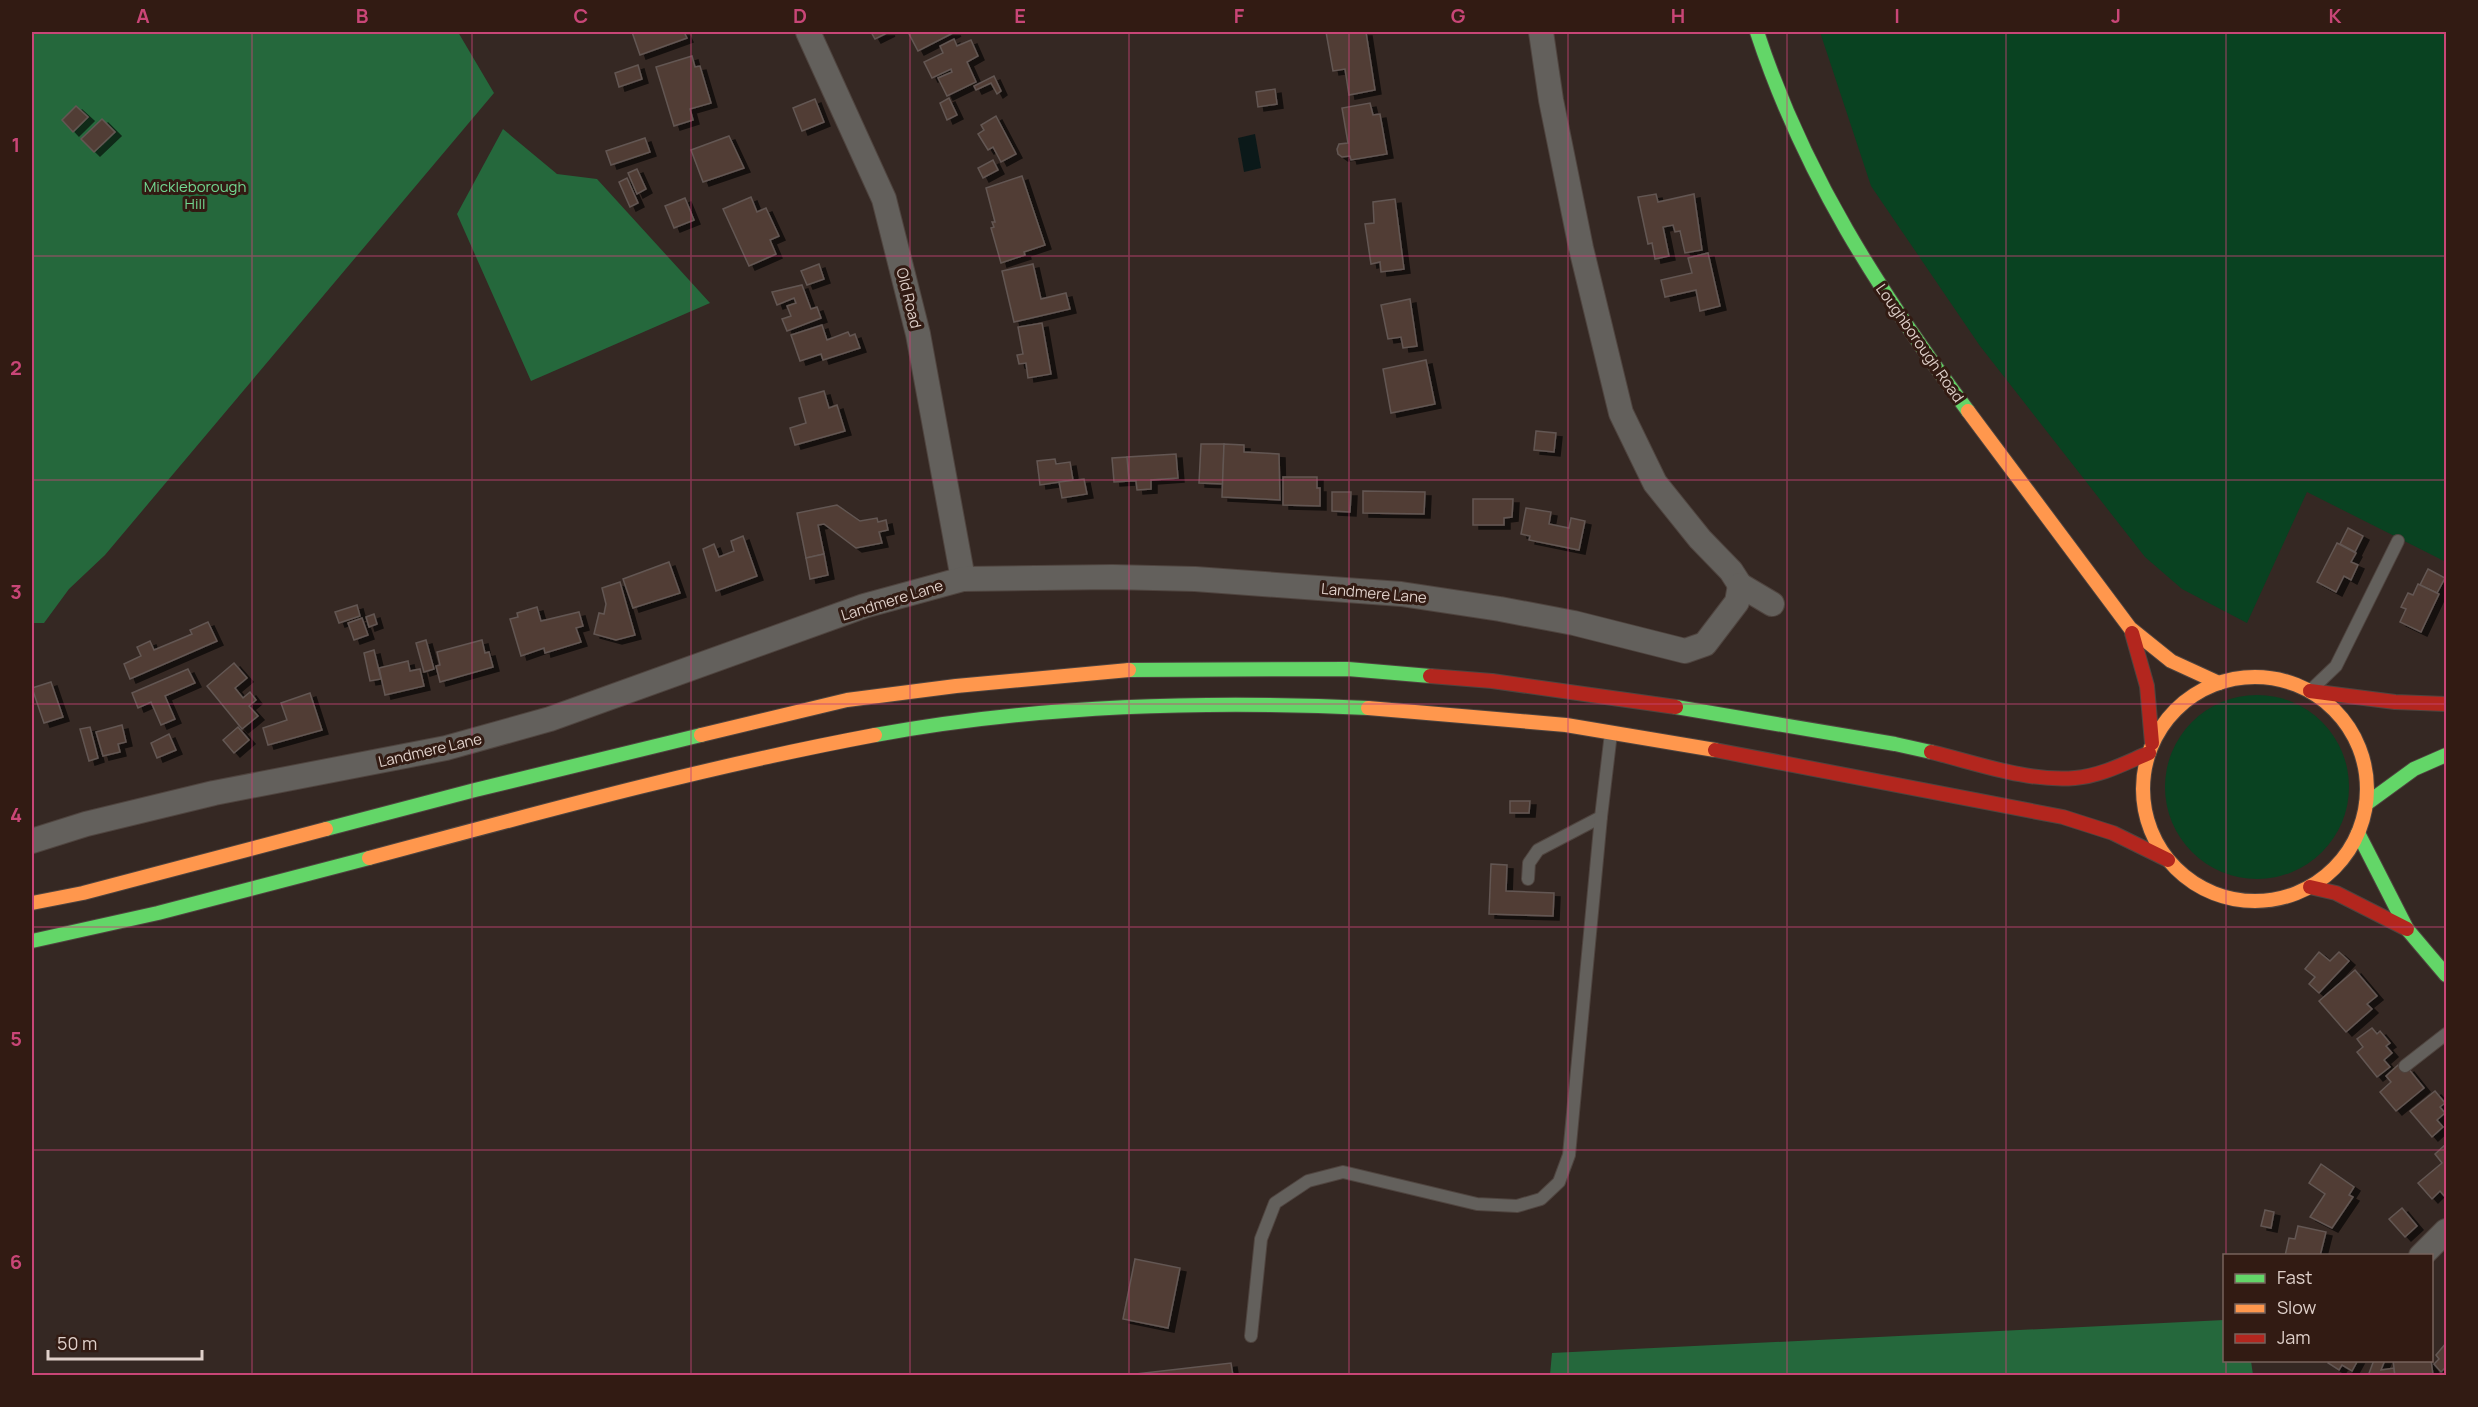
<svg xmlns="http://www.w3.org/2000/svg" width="2478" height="1407" viewBox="0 0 2478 1407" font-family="Manrope,sans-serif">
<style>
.green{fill:#094221}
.forest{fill:#25683c}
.water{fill:#0b1919}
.building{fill:#513e35;stroke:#635753;stroke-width:1.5;filter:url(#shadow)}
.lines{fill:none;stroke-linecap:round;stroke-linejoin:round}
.lane-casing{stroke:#4f443f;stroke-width:14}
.street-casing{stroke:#4f443f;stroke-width:26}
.fast-casing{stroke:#4f443f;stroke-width:16}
.slow-casing{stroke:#4f443f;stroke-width:16}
.jam-casing{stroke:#4f443f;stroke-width:16}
.lane{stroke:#63605c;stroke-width:12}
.street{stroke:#63605c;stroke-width:24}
.fast{stroke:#63d668;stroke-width:14}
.slow{stroke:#ff974d;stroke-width:14}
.jam{stroke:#b3261e;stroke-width:14}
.grid{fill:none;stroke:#c94677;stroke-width:1.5;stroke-opacity:0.55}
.labels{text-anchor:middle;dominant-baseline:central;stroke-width:6;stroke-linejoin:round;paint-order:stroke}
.park-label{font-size:15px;fill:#72d891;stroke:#321b13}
.street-label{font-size:15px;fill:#dfd0ca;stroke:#321b13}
.neatline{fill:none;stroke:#c94677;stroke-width:2}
.grid-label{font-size:20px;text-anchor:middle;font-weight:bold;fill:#c94677}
</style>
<defs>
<filter id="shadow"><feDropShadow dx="6" dy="4" stdDeviation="0" flood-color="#0009"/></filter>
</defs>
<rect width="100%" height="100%" fill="#352823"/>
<g class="green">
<polygon points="1820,32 2446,32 2446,562 2307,492 2247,623 2182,589 2145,557 1980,346 1871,186"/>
<circle cx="2257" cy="787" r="92"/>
</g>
<g class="forest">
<polygon points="32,32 458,32 494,93 105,555 69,589 44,623 32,623"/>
<polygon points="503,129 557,174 597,179 710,303 531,381 457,214"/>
<polygon points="2224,1320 2224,1360 2251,1361 2253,1375 1550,1375 1552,1353"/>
</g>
<polygon class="water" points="1255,134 1261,168 1244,172 1238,138"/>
<g class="building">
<polygon points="632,32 684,32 687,38 640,55"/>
<polygon points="871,32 889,32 875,39"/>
<polygon points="908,32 955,32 918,51"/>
<polygon points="1326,32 1366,32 1375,90 1349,95 1345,69 1333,71"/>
<polygon points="954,39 957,46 971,40 978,56 967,62 976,82 947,96 938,78 952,72 951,69 932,78 924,62 943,53 940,46"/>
<polygon points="692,56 695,67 700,66 711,103 690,109 693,120 674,126 656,67"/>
<polygon points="638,65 642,79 619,87 615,73"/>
<polygon points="994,76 1001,91 997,94 991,83 976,90 974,86"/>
<polygon points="1275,89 1277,104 1258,107 1256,92"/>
<polygon points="949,98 957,115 947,120 940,103"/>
<polygon points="815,99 824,122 802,131 793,108"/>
<polygon points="1370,103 1373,115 1380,114 1387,154 1351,160 1350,156 1342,157 1338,154 1337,149 1339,144 1348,143 1342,108"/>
<polygon points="76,106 88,117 73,132 62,120"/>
<polygon points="996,116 1016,154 1001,162 993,147 988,150 978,134 984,130 981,125"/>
<polygon points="102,119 115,132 94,152 81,139"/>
<polygon points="729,136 744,168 703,182 691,150"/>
<polygon points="645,138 650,152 611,165 606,151"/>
<polygon points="993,160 998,170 983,178 978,168"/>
<polygon points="637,169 646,189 637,194 628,173"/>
<polygon points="1022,176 1045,245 1024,252 1025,255 1001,263 991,228 994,227 992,222 995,222 986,188"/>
<polygon points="627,178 638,203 630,207 619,182"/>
<polygon points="1656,194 1658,202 1694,194 1702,250 1685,253 1680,231 1675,232 1673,225 1663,227 1669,256 1655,259 1652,243 1648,244 1638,197"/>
<polygon points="751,197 757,212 766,208 779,236 770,240 776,254 749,266 723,209"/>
<polygon points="685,198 694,220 674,228 665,206"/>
<polygon points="1395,199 1404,269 1381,272 1380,262 1371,264 1365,224 1374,223 1373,202"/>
<polygon points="1708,253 1720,306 1700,311 1696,290 1665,297 1661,280 1692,273 1688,258"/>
<polygon points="819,264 824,279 807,285 801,271"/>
<polygon points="1033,264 1041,299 1066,293 1070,309 1014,322 1002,271"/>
<polygon points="802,285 811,309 817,307 821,318 787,331 782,319 791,316 787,306 796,303 794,298 777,305 772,292"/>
<polygon points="1410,299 1417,346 1403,348 1401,337 1388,339 1381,305"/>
<polygon points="1042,323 1051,374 1028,378 1026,363 1019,364 1017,355 1023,354 1018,327"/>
<polygon points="822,325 827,340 848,332 850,336 855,334 860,348 823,360 821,354 800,361 791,335"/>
<polygon points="1426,360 1435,404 1391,413 1383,369"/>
<polygon points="824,391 829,408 837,405 845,431 795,445 790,428 806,423 799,398"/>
<polygon points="1536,431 1556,433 1554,452 1534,450"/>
<polygon points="1201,444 1224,444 1223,484 1199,483"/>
<polygon points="1224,444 1244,445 1244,452 1279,454 1280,500 1222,497"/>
<polygon points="1176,454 1178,478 1151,480 1151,489 1137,490 1136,481 1129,481 1127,457"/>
<polygon points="1127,457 1129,481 1114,482 1112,458"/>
<polygon points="1055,459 1056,464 1070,462 1073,480 1040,485 1037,461"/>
<polygon points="1283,477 1317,477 1317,488 1320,488 1320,506 1283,505"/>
<polygon points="1084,479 1087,494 1062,498 1059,482"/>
<polygon points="1363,491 1425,492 1424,514 1363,513"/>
<polygon points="1332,492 1351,492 1350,512 1332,511"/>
<polygon points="1473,499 1513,499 1512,517 1504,518 1504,525 1473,525"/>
<polygon points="837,505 860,521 877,518 878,522 886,520 888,530 879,532 882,543 856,548 824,524 818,525 824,554 806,558 797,513"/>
<polygon points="1526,508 1551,512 1549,524 1569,528 1571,518 1585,521 1579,550 1529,540 1530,536 1521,534"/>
<polygon points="2348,528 2363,536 2355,552 2340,544"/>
<polygon points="743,536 757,576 716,591 703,549 714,544 719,557 734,551 731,541"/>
<polygon points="2337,543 2356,553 2351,562 2358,565 2351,580 2344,576 2336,592 2317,582"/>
<polygon points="824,554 828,575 810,579 806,558"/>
<polygon points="669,562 680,593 633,608 623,579"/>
<polygon points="2428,569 2445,578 2437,593 2420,585"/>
<polygon points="620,582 635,635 616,640 594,634 599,613 604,614 606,604 602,588"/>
<polygon points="2418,584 2439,594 2421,632 2400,622 2406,609 2401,607 2408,593 2413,595"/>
<polygon points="357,605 360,616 339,623 335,612"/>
<polygon points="537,607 541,621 579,612 583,626 576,628 581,642 545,653 544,648 521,656 510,619 518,617 517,613"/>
<polygon points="374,614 377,624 369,627 366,617"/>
<polygon points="362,618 368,635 354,640 348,623"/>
<polygon points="208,622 217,641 130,679 124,664 141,656 137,647 150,641 154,650 192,634 190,630"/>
<polygon points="426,640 434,669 424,672 416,643"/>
<polygon points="482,640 485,653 489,652 493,667 440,682 436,666 440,665 437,652"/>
<polygon points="374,650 381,679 370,681 364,653"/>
<polygon points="408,661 410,671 420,669 424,686 385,695 379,668"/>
<polygon points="234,663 247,678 235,688 243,698 250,692 256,700 249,706 258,716 242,729 207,686"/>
<polygon points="188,669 195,683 165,696 175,719 161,725 151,702 138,708 132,693"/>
<polygon points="51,682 63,717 44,723 32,688"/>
<polygon points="310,693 322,730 268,745 263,728 287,720 281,703"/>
<polygon points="122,725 126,742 118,744 120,752 103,756 96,732"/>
<polygon points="90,727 98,758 89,761 80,729"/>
<polygon points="238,727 249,740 234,753 223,740"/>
<polygon points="169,734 176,750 157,758 151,743"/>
<polygon points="1510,801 1530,801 1529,813 1510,813"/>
<polygon points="1491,864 1507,865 1506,891 1554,893 1553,916 1489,914"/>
<polygon points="2319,952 2330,961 2339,952 2349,961 2319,993 2309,984 2315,977 2305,969"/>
<polygon points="2355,970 2377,996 2367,1004 2372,1009 2346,1032 2319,1001"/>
<polygon points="2372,1028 2377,1034 2380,1031 2390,1043 2386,1046 2392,1053 2384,1060 2390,1067 2377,1077 2357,1052 2363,1047 2357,1039"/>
<polygon points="2398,1065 2404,1072 2408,1068 2424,1088 2396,1111 2380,1092 2391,1082 2386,1076"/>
<polygon points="2435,1091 2445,1103 2440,1107 2445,1113 2437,1120 2443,1127 2432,1137 2410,1111"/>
<polygon points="2446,1144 2446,1198 2440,1191 2432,1199 2418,1183 2442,1163 2435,1154"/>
<polygon points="2321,1164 2354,1187 2349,1195 2353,1197 2332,1228 2310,1217 2325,1194 2309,1183"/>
<polygon points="2402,1208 2417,1226 2405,1237 2389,1219"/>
<polygon points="2265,1210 2274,1212 2271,1228 2261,1226"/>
<polygon points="2298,1226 2326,1232 2320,1256 2285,1256 2289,1238 2295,1239"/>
<polygon points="1135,1259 1180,1268 1168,1328 1123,1319"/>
<polygon points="2446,1343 2446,1367 2441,1372 2434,1364 2439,1359 2436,1355"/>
<polygon points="2329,1360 2358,1360 2352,1371 2342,1365 2339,1370 2328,1363"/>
<polygon points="2374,1360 2385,1360 2381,1370 2394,1368 2395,1376 2368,1376"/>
<polygon points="2393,1360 2431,1360 2433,1375 2395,1376"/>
<polygon points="1231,1363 1233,1376 1127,1375"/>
</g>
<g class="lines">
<defs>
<g id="lane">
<polyline points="2314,687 2336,666 2398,541"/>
<polyline points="1528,879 1529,863 1538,850 1601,817 1611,733"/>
<polyline points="2405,1066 2446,1034"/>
<polyline points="1251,1336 1261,1239 1275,1203 1308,1181 1343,1172 1477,1204 1517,1206 1541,1199 1559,1182 1569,1155 1601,817"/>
</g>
<g id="street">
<polyline points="808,32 884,199 918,334 963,579"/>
<polyline points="1541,32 1551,100 1581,248 1621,413 1655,483 1700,539 1731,571 1740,585"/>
<polyline points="32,841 86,824 214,793 446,748 550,719 864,606 963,579 1112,577 1195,579 1401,594 1500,609 1574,623 1685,651 1705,644 1737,602 1740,585 1772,604"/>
<polyline points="2421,1256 2446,1231"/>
</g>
<g id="fast">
<path d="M1757 32C1804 175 1879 291 1968 411"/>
<polyline points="1129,670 1348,669 1430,676"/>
<polyline points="1676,707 1895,744 1931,752"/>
<path d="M875 735C1038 705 1202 700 1368 708"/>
<polyline points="2366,804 2414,769 2446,755"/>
<polyline points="326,829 475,790 701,735"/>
<polyline points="2358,833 2407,929 2446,975"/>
<polyline points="32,941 158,913 369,858"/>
</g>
<g id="slow">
<polyline points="1968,411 2130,628 2171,661 2219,683"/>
<circle cx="2255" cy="789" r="112"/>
<polyline points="1368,708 1566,725 1715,750"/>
<polyline points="701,735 847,700 956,686 1129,670"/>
<path d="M369 858C537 813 704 767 875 735"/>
<polyline points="32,903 83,893 326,829"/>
</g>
<g id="jam">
<polyline points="2132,633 2147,686 2152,743"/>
<polyline points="1430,676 1492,681 1676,707"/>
<polyline points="2310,691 2395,702 2446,704"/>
<polyline points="1715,750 2063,817 2113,833 2168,860"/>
<path d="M1931 752C1977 763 2027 782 2075 778 2101 776 2125 763 2149 753"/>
<polyline points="2310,887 2336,893 2407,929"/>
</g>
</defs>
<use href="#lane" class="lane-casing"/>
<use href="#street" class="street-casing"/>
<use href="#fast" class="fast-casing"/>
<use href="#slow" class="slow-casing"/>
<use href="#jam" class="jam-casing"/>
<use href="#lane" class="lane"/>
<use href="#street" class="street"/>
<use href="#fast" class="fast"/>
<use href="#slow" class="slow"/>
<use href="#jam" class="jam"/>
</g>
<path class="grid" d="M252 32V1376M472 32V1376M691 32V1376M910 32V1376M1129 32V1376M1349 32V1376M1568 32V1376M1787 32V1376M2006 32V1376M2226 32V1256M32 256H2446M32 480H2446M32 704H2446M32 927H2446M32 1150H2446M2226 1360V1376"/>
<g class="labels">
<g class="park-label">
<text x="195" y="186">Mickleborough<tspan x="195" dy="17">Hill</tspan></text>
</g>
<g class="street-label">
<text transform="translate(909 298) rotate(76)">Old Road</text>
<text transform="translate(1920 343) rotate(55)">Loughborough Road</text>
<text transform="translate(1374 593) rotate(5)">Landmere Lane</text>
<text transform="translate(892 600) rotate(-17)">Landmere Lane</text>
<text transform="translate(430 750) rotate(-13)">Landmere Lane</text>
</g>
</g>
<rect width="2478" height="1407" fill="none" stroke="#321b13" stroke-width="66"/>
<rect x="2223" y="1254" width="210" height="108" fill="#321b13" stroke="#77635c" stroke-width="1.5"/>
<rect x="2235" y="1274" width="30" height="9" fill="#63d668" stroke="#77635c" stroke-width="1.5"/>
<text x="2277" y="1284" font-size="18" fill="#dfd0ca">Fast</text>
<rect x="2235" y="1304" width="30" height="9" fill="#ff974d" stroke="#77635c" stroke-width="1.5"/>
<text x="2277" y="1314" font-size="18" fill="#dfd0ca">Slow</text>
<rect x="2235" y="1334" width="30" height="9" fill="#b3261e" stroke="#77635c" stroke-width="1.5"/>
<text x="2277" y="1344" font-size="18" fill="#dfd0ca">Jam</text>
<path d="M48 1350v9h154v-9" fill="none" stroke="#dfd0ca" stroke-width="3"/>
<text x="57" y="1350" font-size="18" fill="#dfd0ca" stroke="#321b13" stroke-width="4.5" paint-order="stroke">50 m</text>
<rect x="33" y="33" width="2412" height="1341" class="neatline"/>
<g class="grid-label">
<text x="143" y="23">A</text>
<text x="362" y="23">B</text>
<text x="581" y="23">C</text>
<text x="800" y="23">D</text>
<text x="1020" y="23">E</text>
<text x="1239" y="23">F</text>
<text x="1458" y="23">G</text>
<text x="1678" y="23">H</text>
<text x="1897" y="23">I</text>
<text x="2116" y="23">J</text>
<text x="2335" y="23">K</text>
<text x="16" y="152">1</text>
<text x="16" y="375">2</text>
<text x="16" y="599">3</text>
<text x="16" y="822">4</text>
<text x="16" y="1046">5</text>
<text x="16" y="1269">6</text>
</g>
</svg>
